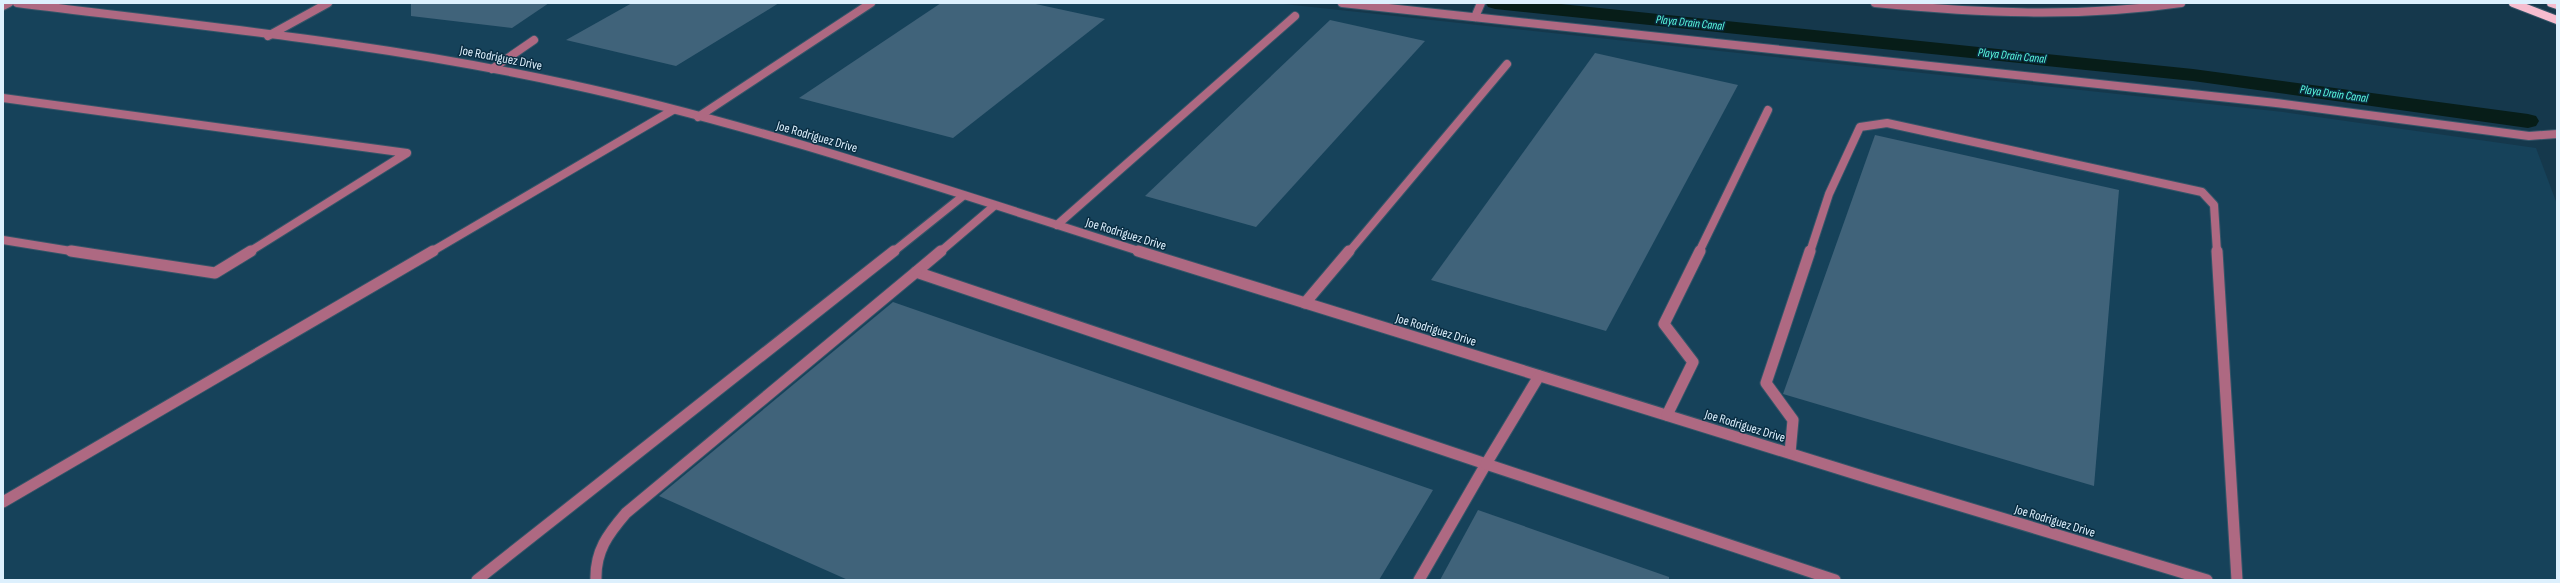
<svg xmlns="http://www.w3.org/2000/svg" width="2560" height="583" viewBox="0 0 2560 583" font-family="'Sofia Sans Condensed',sans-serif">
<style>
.built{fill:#16425a}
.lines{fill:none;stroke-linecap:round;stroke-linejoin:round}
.canal{fill:#071d18;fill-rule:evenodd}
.building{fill:#40637a}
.minor-far1-casing{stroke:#355568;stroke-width:10}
.minor-casing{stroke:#355568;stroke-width:13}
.major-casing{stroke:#355568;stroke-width:10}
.minor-far1{stroke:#ae6982;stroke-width:8}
.minor{stroke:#ae6982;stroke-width:11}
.major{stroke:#f6bdcf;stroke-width:8}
.labels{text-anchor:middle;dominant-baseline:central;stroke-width:3;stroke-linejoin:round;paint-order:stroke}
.far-water-label{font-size:12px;font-style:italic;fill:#5bfddf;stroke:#092d42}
.street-label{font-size:13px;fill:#ddf0fd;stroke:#092d42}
</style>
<rect width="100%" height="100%" fill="#15384c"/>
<polygon class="built" points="3,3 1275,3 2283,112 2536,148 2557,204 2557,580 3,580"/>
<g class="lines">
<polygon class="canal" points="1486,3 1551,3 2193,69 2528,114 2536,116 2539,121 2536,126 2528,128 2193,81 1495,9 1488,7"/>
</g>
<g class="building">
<polygon points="411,3 549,3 512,28 411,16"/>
<polygon points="632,3 779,3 676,66 566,40"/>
<polygon points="941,3 1031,3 1105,19 953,138 799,98"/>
<polygon points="1330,20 1425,41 1256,227 1145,196"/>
<polygon points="1595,53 1738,85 1606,331 1431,280"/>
<polygon points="1875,135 2119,190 2094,486 1783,394"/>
<polygon points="893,302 1433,490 1379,580 848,580 659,496"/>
<polygon points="1478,510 1669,577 1669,580 1440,580"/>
</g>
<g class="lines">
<defs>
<g id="minor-far1">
<path d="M17 3C201 26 386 44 568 84 762 126 952 192 1142 252"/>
<polyline points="1342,3 2276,103 2529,136 2557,134"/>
<path d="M1875 3C1978 13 2078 18 2181 3"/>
<polyline points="3,6 9,3"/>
<polyline points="1475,17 1481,3"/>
<polyline points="268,36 328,3"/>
<polyline points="492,69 534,40"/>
<polyline points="3,98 407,153 249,252"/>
<polyline points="698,117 871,3"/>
<polyline points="1057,225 1295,16"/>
<polyline points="3,240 77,252"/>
<polyline points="431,252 673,110"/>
<polyline points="893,252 963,196"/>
<polyline points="940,252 994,206"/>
<polyline points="1349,252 1507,64"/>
<polyline points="1699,252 1768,110"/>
<polyline points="1810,252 1829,194 1860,127 1887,123 2202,192 2214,205 2217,252"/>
</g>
<g id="minor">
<polyline points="71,251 215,273 251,251"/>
<polyline points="941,251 916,272 1486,464 1419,580"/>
<polyline points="1138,251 1872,479 2207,580"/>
<polyline points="2217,251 2237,580"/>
<polyline points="1305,303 1349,251"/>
<polyline points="1539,376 1486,464 1835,580"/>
<polyline points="1667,415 1693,362 1664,324 1700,251"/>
<polyline points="1790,453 1793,420 1766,383 1810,251"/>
<polyline points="3,502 433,251"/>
<polyline points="477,580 894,251"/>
<path d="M596 580C595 551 608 534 626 513L916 272"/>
</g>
<g id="major">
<polyline points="2513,3 2557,20"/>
<polyline points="2551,3 2557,5"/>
</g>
</defs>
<use href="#minor-far1" class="minor-far1-casing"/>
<use href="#minor" class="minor-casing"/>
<use href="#major" class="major-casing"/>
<use href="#minor-far1" class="minor-far1"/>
<use href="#minor" class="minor"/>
<use href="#major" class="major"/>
</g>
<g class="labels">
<g class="far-water-label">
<text transform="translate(1690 23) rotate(6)">Playa Drain Canal</text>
<text transform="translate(2012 56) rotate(6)">Playa Drain Canal</text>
<text transform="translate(2334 94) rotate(8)">Playa Drain Canal</text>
</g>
<g class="street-label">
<text transform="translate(501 58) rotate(11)">Joe Rodriguez Drive</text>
<text transform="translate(817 137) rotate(16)">Joe Rodriguez Drive</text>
<text transform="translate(1126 234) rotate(17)">Joe Rodriguez Drive</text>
<text transform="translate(1436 330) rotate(17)">Joe Rodriguez Drive</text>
<text transform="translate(1745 426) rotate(17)">Joe Rodriguez Drive</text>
<text transform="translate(2055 521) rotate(17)">Joe Rodriguez Drive</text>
</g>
</g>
<rect width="2560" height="583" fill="none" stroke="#ddf0fd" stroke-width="8"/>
</svg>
